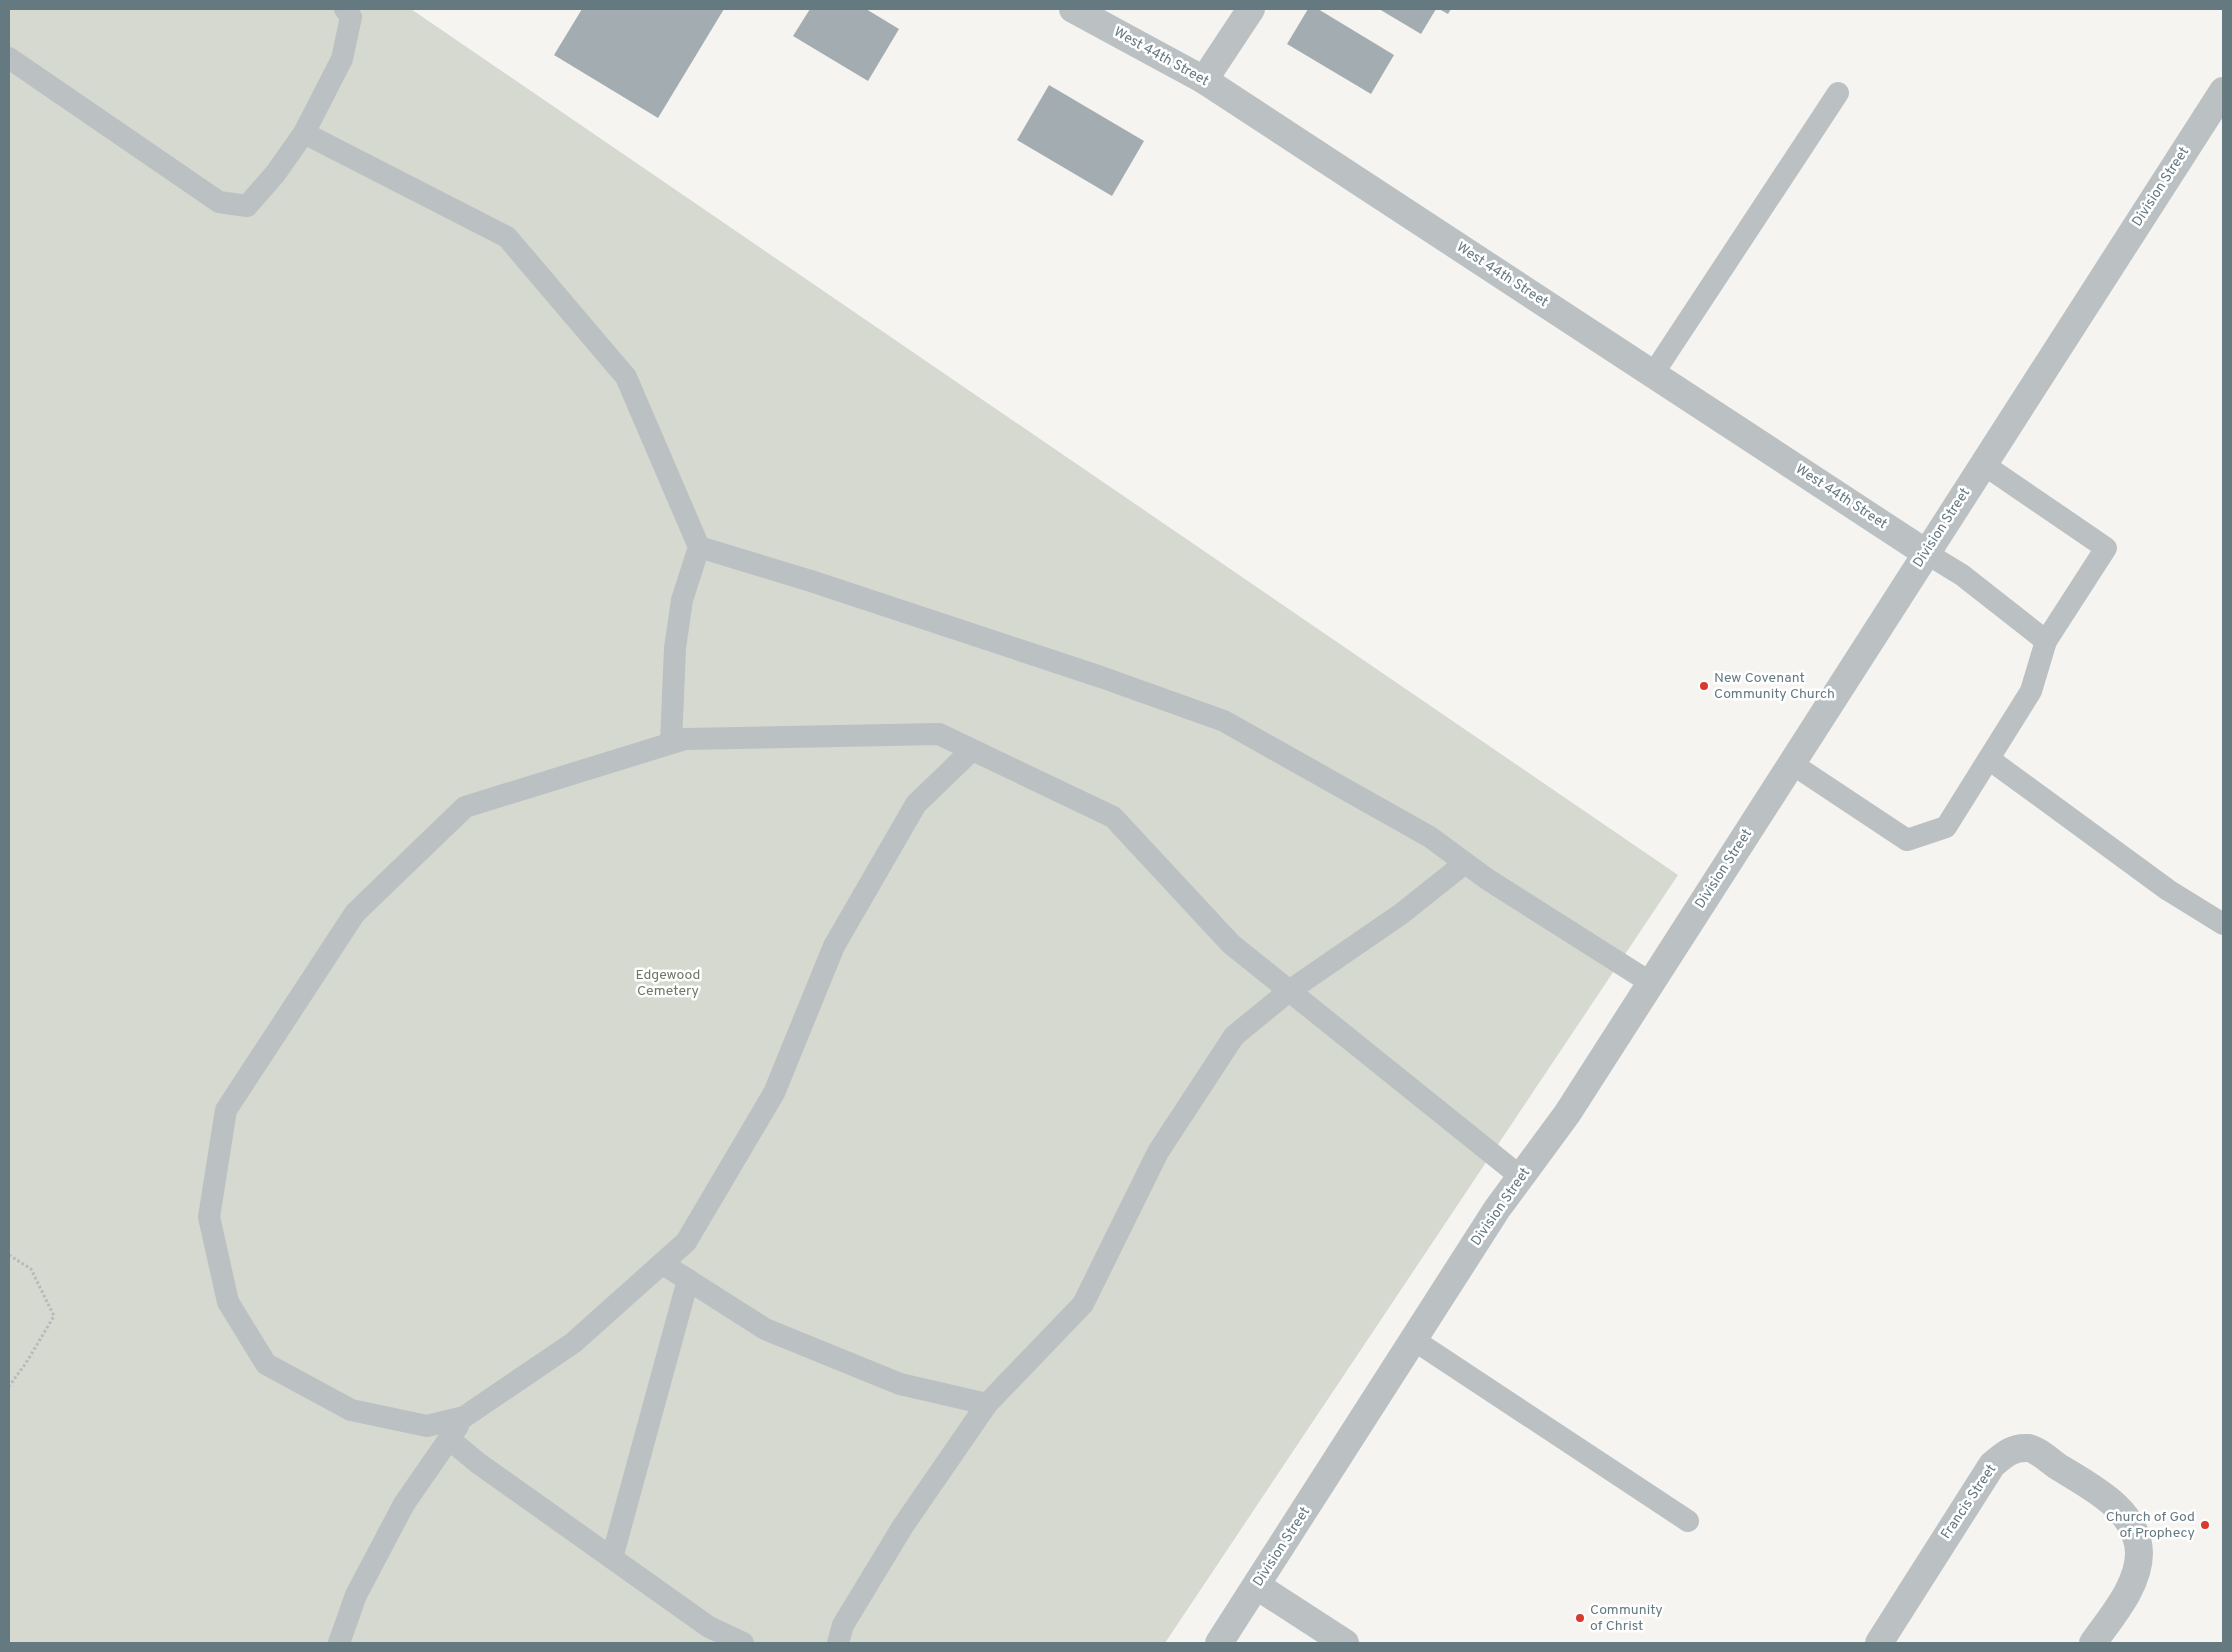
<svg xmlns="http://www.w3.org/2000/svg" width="2232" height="1652" viewBox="0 0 2232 1652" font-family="Overpass,sans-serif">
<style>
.green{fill:#d5d9d0}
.building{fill:#a3adb1}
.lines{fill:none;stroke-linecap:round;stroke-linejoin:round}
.path{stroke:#b6babb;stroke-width:3;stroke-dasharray:2.5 2.5;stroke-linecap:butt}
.lane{stroke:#bbc1c3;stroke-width:22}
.street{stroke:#bbc1c3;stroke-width:28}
.poi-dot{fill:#da392c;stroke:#fff;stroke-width:2}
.labels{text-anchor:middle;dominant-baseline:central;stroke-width:5;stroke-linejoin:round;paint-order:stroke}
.street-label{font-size:14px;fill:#657981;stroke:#fff}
.poi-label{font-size:14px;fill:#657981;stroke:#fff;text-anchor:start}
.park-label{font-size:14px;fill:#6b7863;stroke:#fff}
</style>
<rect width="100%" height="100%" fill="#f5f4f1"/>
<polygon class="green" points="9,9 411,9 1678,875 1165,1643 9,1643"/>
<g class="building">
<polygon points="582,9 724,9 658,118 554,55"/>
<polygon points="810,9 866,9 899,29 868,81 793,36"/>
<polygon points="1308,9 1318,9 1394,55 1371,94 1287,44"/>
<polygon points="1379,9 1436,9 1421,34"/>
<polygon points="1439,9 1451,9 1448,14"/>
<polygon points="1049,85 1144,141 1112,196 1017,140"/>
</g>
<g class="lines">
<polyline class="path" points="9,1255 31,1269 54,1316 26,1363 9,1386"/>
<g class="lane">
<polyline points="9,58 219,202 247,206 275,174 304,133 342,59 351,17 345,9"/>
<polyline points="304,133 507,237 626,377 699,547 682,600 675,648 671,743"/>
<polyline points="1653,374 1838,93"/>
<polyline points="1983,464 2106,548 2046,641"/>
<polyline points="699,547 811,581 1101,677 1224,721 1430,837 1487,879 1651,983"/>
<polyline points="972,750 916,804 834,946 774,1093 686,1242 573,1343 464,1417 427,1426 351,1410 266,1364 228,1302 209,1217 226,1110 355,913 465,807 685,739 939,734 1113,817 1231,944 1521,1177"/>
<polyline points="1989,759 2168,890 2223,924"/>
<polyline points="1791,763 1907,840 1946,827 2031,691 2046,641 1962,575 1926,553"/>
<polyline points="663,1264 765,1329 900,1384 987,1404"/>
<polyline points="1414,1340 1688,1521"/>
<polyline points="449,1439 478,1463 709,1627 743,1643"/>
<polyline points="612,1558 688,1280"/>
<polyline points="339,1643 356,1595 404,1504 458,1426"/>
<polyline points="838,1643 843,1625 903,1526 987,1404 1083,1304 1158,1152 1234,1036 1289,991 1401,914 1465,863"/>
</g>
<g class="street">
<polyline points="1073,9 1204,80 1926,553"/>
<polyline points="1204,80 1251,9"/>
<polyline points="1257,1586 1345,1643"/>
<polyline points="1219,1643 1497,1209 1567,1114 2223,91"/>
<path d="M1879 1643 1992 1465C2004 1455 2012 1447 2028 1448 2037 1449 2050 1461 2057 1466 2089 1486 2138 1509 2139 1553 2139 1586 2111 1617 2093 1643"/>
</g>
</g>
<g class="poi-dot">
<circle cx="1704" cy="686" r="5"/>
<circle cx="2205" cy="1525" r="5"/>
<circle cx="1580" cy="1618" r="5"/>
</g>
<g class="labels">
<g class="street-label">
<text transform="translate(1161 57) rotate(29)">West 44th Street</text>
<text transform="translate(2161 187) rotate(-57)">Division Street</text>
<text transform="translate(1502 275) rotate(33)">West 44th Street</text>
<text transform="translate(1841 497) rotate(33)">West 44th Street</text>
<text transform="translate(1942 528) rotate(-57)">Division Street</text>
<text transform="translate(1724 869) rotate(-57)">Division Street</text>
<text transform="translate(1501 1207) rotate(-55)">Division Street</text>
<text transform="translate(1969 1502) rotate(-56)">Francis Street</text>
<text transform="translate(1282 1547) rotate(-57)">Division Street</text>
</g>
<g class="poi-label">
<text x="1714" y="678">New Covenant<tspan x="1714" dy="16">Community Church</tspan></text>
<text x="2195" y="1517" text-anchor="end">Church of God<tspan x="2195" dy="16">of Prophecy</tspan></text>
<text x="1590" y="1610">Community<tspan x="1590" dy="16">of Christ</tspan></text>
</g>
<g class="park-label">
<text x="668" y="975">Edgewood<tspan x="668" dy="16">Cemetery</tspan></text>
</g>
</g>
<rect width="2232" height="1652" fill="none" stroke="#657981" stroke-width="20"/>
</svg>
